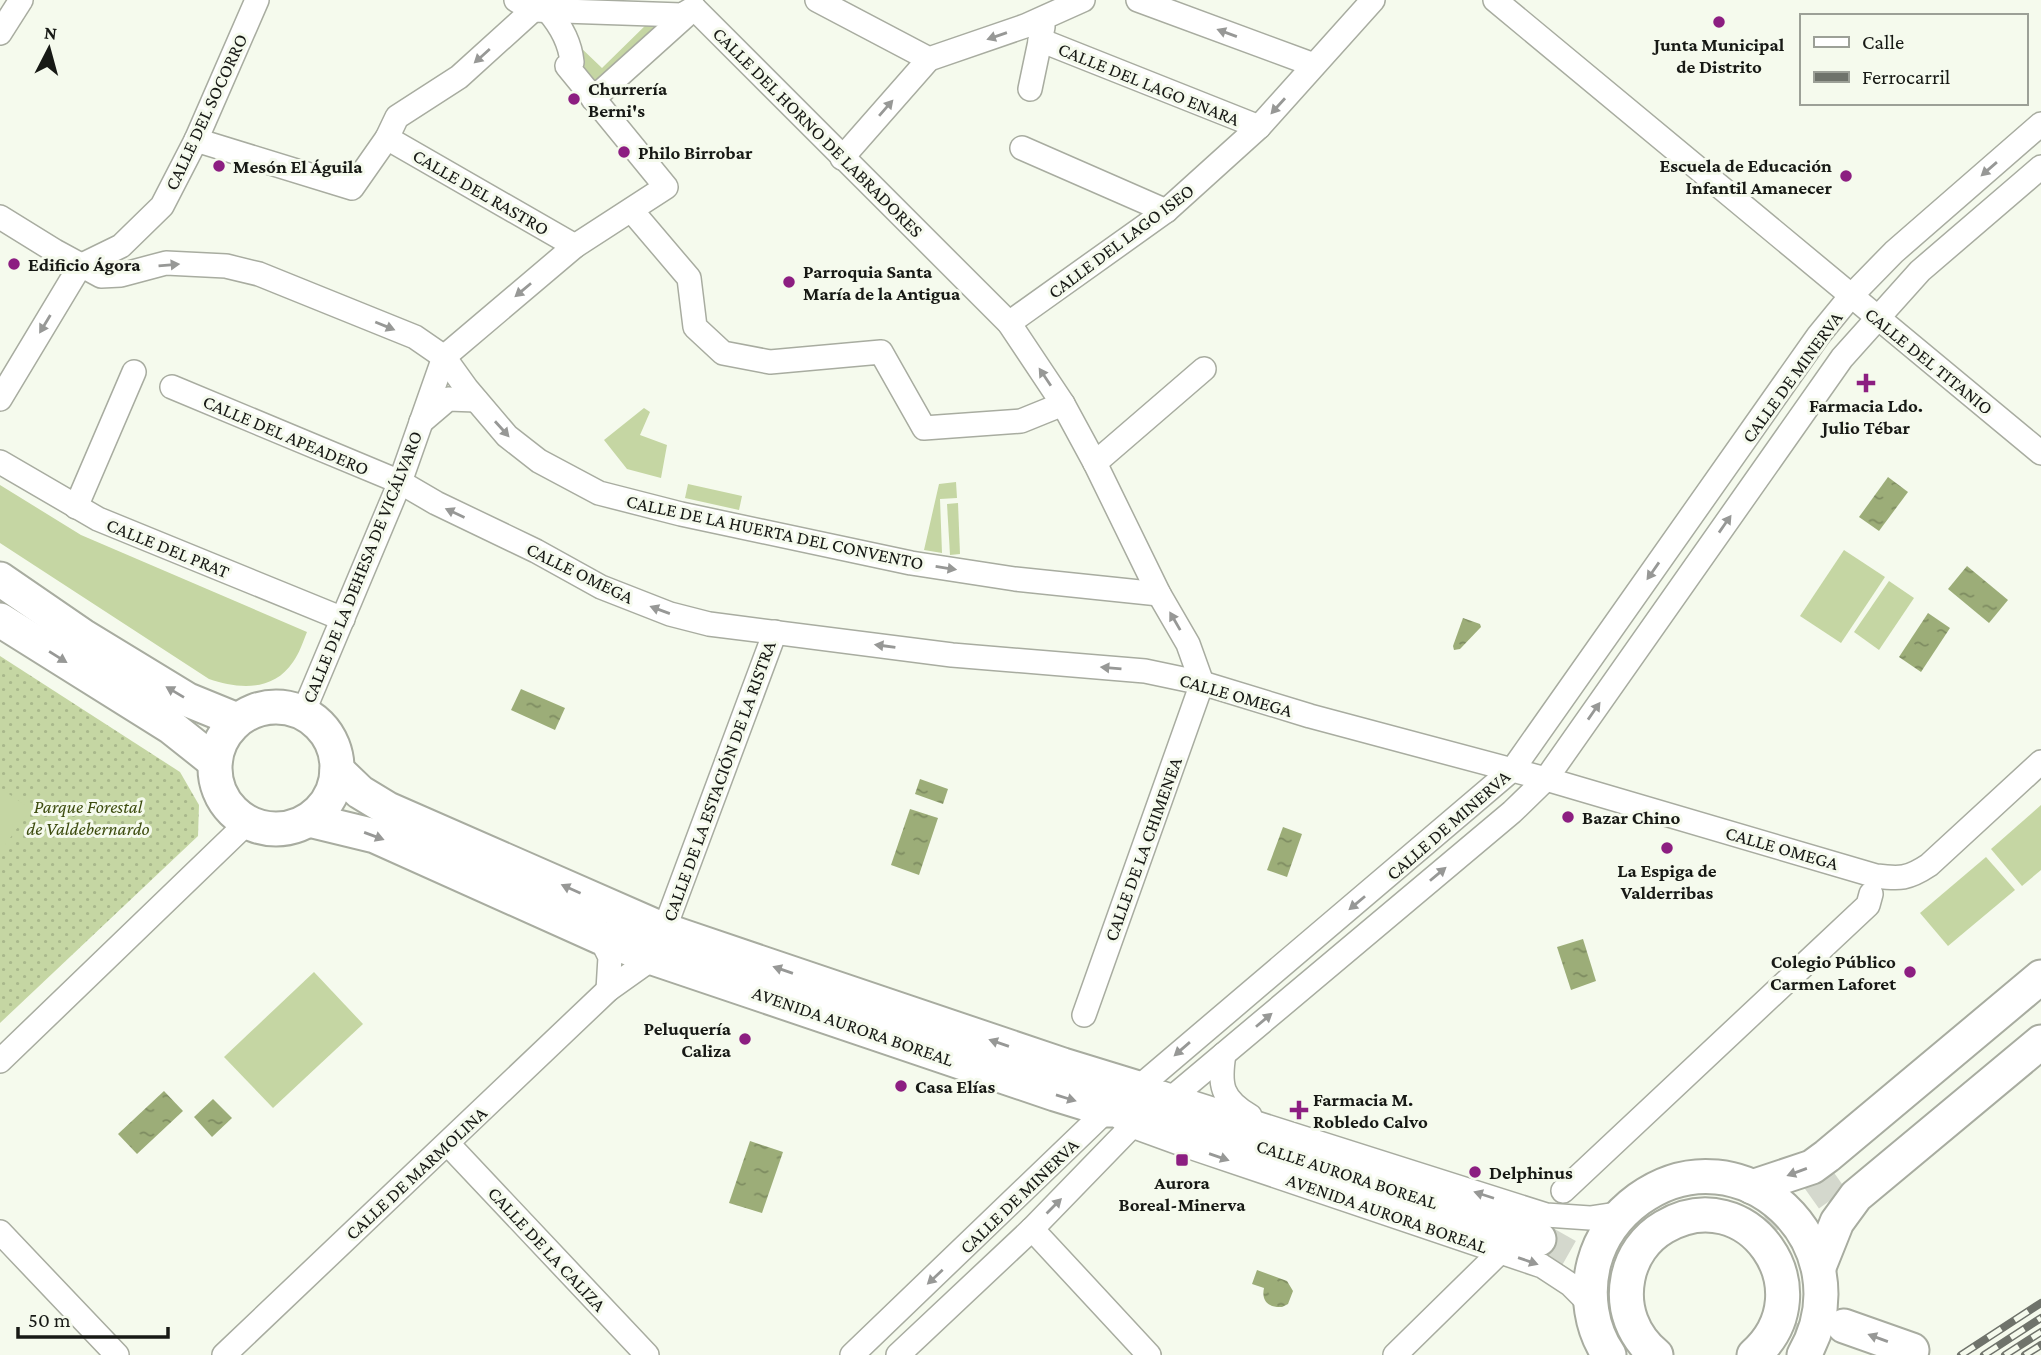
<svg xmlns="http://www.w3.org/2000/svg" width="2041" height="1355" viewBox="0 0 2041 1355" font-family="'Crimson Pro',serif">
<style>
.grass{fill:url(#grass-dots)}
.garden{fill:#c5d6a3}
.water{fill:url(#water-ripples)}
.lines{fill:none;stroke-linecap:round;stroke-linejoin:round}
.secondary-tunnel{stroke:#d4d8cd;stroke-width:33;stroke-dasharray:33 17;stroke-linecap:butt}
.street-casing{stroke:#a8aca0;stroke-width:26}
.secondary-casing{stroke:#a8aca0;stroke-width:37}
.street{stroke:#fff;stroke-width:23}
.secondary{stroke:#fff;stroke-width:33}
.rail-casing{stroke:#6f736b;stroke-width:8}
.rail{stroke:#f5faed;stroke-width:5;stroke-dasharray:16;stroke-linecap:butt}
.oneway{fill:#979896}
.poi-dot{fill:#8c1e81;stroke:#f5faed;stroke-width:2.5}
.labels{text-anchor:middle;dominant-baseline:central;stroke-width:6;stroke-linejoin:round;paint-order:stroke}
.poi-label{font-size:19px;font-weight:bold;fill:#171915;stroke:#f5faed;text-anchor:start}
.street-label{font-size:19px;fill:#171915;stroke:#f5faed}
.park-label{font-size:19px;font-style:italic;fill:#3d4c0f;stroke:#f5faed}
</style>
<defs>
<pattern id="grass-dots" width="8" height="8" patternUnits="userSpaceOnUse" patternTransform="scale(1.75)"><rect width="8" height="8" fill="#c5d6a3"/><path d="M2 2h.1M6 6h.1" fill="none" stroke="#a8b78b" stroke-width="1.8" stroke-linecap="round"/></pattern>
<pattern id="water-ripples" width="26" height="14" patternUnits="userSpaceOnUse" patternTransform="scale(1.75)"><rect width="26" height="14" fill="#9cad78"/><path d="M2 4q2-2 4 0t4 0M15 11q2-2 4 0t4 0" fill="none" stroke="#7e8c61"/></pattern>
</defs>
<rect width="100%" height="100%" fill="#f5faed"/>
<polygon class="grass" points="0,656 180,772 199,805 198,836 0,1023"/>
<g class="garden">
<polygon points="651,20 677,20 597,93 571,58 579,46 602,68"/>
<polygon points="644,408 650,412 640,435 667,445 661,478 627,469 604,440"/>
<polygon points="956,482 957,498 940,499 942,553 924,550 939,484"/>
<polygon points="688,484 742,496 739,510 685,498"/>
<path d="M0 485 81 535 307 632C303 642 299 654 293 662 273 692 238 689 209 679L0 543Z"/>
<polygon points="958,503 960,554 950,555 947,504"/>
<polygon points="1844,550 1885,577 1841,643 1800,616"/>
<polygon points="1889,581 1914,598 1879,650 1854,632"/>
<polygon points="0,788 31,809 0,852"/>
<polygon points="2041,805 2041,870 2022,886 1991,849"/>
<polygon points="1986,857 2015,890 1948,946 1920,913"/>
<polygon points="314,972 363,1024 273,1108 224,1057"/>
</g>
<g class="water">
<polygon points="1888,477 1908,492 1879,531 1859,517"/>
<polygon points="1967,566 2008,600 1989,623 1948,589"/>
<polygon points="1928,613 1950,628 1921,672 1899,657"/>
<polygon points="1463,618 1480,624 1481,627 1460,649 1454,650 1453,646"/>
<polygon points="521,689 565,708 555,730 511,710"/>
<polygon points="920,779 948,789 943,804 915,794"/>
<polygon points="910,809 938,818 919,875 891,865"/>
<polygon points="1283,827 1302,834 1287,877 1267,870"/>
<polygon points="1583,939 1596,981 1571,990 1557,947"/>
<polygon points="164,1091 183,1111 137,1154 118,1134"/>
<polygon points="213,1099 232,1118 212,1137 194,1117"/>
<polygon points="750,1141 783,1152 762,1213 729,1203"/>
<path d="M1257 1270 1287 1281 1293 1291 1288 1304 1282 1307C1269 1308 1261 1301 1264 1288L1252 1284Z"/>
</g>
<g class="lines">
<g class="secondary-tunnel">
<polyline points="1765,1218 1808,1196 1843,1171"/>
<polyline points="1539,1239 1576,1260 1610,1289"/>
<polyline points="1793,1339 1839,1348"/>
</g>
<defs>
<g id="street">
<polyline points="516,0 533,10 682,15 694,8"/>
<polyline points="817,0 929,59 1025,26 1083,0"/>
<polyline points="1138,0 1314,65"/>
<polyline points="1495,0 2041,453"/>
<polyline points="694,8 1009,323 1063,404 1095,463 1159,594 1188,644 1202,683"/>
<polyline points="0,33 21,0"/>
<polyline points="1040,40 1259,127"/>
<polyline points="1030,89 1043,27"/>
<polyline points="593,99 692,10"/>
<polyline points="387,138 575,246"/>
<polyline points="196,140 352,188 387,138 397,117 459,77 533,10"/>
<polyline points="1022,148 1166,211"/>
<polyline points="842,158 929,59"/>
<polyline points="632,211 689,278 695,327 723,353 770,362 881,352 924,428 1021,421 1063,404"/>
<polyline points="0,217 55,251 101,276 121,275 166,263 226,266 259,274 415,337 444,357 467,389 507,436 539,461 599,493 681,514 911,563 1015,579 1159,594"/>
<polyline points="80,266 121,246 162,206 196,140 257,0"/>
<polyline points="1009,323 1166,211 1259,127 1373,0"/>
<path d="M444 357 575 246 666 187 567 66 572 62C570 42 561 26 548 11"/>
<path d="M172 387 400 482 436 503 536 551 601 587 670 614 709 624 952 655 1145 671 1202 683 1310 716 1546 779 1876 876C1900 879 1908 879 1929 865L2041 762"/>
<polyline points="0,399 80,266"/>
<polyline points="421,422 448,399 476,400"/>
<polyline points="0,462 98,519 343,619"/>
<polyline points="1095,463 1204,369"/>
<polyline points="76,507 134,372"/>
<polyline points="303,713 400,482 444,357"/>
<polyline points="664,930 775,632"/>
<polyline points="600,937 610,957 608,990"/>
<polyline points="1084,1015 1202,683"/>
<path d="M1224 1054C1219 1085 1221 1099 1250 1116"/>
<polyline points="0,1061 248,822"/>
<polyline points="1162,1093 1546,1215 1590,1218 1623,1213"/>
<polyline points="1122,1119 1132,1126 1187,1146 1542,1266 1571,1285 1591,1305"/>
<polyline points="448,1144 647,1355"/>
<polyline points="1563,1191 1868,905 1871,894"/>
<polyline points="1032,1229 1149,1355"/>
<polyline points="0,1232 117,1355"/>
<polyline points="224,1355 608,990 653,958"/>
<polyline points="852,1355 1107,1110 1138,1088 1513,769 1818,336 1850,297 1894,252 2041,124"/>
<polyline points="898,1355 1032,1229 1132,1126 1174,1096 1512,812 1546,779 1842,358 1920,271 2041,167"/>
<polyline points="1395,1355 1500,1252"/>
</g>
<g id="secondary">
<polyline points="0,579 83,636 188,700 237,720"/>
<polyline points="0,620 171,727 215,762"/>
<circle cx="276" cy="768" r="61"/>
<polyline points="337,770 360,792 388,809 664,930 1063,1065 1138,1088 1154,1110"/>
<polyline points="309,820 375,836 600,937 653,958 1055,1094 1107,1110 1154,1110 1539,1239"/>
<polyline points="1752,1187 1812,1167 1827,1156 2041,977"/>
<polyline points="1819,1267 1837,1222 1856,1196 2041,1042"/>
<polyline points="1844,1326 1912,1350"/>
<path d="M1609 1355C1591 1329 1586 1294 1594 1263 1601 1237 1617 1215 1639 1199 1741 1126 1867 1244 1804 1355"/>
<path d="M1656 1355C1633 1336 1622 1308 1628 1278 1632 1257 1645 1238 1664 1227 1747 1178 1827 1290 1754 1355"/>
</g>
</defs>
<use href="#street" class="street-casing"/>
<use href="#secondary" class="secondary-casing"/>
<use href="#street" class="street"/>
<use href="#secondary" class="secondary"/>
<defs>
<g id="rail">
<polyline points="1961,1355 2041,1303"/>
<polyline points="1984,1355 2041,1318"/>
<polyline points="2005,1355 2041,1332"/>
<polyline points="2025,1355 2041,1345"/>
</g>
</defs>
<use href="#rail" class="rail-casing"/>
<use href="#rail" class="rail"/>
</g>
<defs><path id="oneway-solid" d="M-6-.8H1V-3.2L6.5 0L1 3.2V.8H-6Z" transform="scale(1.75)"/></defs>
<g class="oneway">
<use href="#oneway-solid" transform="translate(1227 33) rotate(-160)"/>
<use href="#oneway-solid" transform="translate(997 36) rotate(161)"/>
<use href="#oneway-solid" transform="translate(482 56) rotate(138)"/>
<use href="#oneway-solid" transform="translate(1278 106) rotate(132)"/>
<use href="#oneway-solid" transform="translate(886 108) rotate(-49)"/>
<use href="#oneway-solid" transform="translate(1989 169) rotate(139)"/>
<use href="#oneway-solid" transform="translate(169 265) rotate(-5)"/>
<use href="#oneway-solid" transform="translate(523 290) rotate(140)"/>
<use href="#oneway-solid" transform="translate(45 324) rotate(121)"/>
<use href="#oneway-solid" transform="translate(385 326) rotate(22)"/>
<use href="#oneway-solid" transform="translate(1045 377) rotate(-124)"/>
<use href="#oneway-solid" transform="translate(502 429) rotate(48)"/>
<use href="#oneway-solid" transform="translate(455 513) rotate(-155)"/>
<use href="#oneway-solid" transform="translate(1725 524) rotate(-55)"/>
<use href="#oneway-solid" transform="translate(946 568) rotate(9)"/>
<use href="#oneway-solid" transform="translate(1653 571) rotate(125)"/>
<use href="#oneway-solid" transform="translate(660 610) rotate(-160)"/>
<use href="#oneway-solid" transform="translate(1175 621) rotate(-120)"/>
<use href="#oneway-solid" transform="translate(885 646) rotate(-172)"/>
<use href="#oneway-solid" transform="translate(58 657) rotate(32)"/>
<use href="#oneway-solid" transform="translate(1111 668) rotate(-175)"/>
<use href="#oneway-solid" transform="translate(175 692) rotate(-149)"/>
<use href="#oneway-solid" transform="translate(1594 711) rotate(-55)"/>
<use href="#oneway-solid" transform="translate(374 836) rotate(20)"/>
<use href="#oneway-solid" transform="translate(1438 874) rotate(-40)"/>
<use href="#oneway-solid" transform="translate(571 889) rotate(-156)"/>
<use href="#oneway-solid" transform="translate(1357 903) rotate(140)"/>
<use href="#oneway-solid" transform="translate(783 970) rotate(-161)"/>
<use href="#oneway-solid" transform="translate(1264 1020) rotate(-40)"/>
<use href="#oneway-solid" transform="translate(999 1043) rotate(-161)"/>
<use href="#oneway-solid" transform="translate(1182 1049) rotate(139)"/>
<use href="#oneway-solid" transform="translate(1066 1098) rotate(17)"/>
<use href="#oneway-solid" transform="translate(1219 1157) rotate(19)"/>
<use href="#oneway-solid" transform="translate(1797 1172) rotate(160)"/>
<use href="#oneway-solid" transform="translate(1484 1195) rotate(-162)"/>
<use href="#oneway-solid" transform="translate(1054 1206) rotate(-45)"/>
<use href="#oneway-solid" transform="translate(1528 1261) rotate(19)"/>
<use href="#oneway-solid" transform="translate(935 1277) rotate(137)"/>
<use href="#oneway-solid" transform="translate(1878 1338) rotate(-160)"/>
</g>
<g class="poi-dot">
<circle cx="1719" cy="22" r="7"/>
<circle cx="574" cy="99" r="7"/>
<circle cx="624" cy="152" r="7"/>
<circle cx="219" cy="166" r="7"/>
<circle cx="1846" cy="176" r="7"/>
<circle cx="14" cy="264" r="7"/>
<circle cx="789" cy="282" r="7"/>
<path d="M1862.5 372.5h7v7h7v7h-7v7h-7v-7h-7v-7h7z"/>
<circle cx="1568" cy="817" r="7"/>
<circle cx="1667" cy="848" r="7"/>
<circle cx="1910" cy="972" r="7"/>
<circle cx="745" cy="1039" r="7"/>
<circle cx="901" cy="1086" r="7"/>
<path d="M1295.5 1099.5h7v7h7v7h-7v7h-7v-7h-7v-7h7z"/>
<rect x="1175" y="1153" width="14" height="14" rx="3.5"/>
<circle cx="1475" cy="1172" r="7"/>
</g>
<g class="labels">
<g class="poi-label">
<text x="1719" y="44" text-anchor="middle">Junta Municipal<tspan x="1719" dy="22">de Distrito</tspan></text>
<text x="588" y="88">Churrería<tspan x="588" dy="22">Berni's</tspan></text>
<text x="638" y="152">Philo Birrobar</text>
<text x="1832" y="165" text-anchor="end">Escuela de Educación<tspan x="1832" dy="22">Infantil Amanecer</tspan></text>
<text x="233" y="166">Mesón El Águila</text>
<text x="28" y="264">Edificio Ágora</text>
<text x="803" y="271">Parroquia Santa<tspan x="803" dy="22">María de la Antigua</tspan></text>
<text x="1866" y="405" text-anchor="middle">Farmacia Ldo.<tspan x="1866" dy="22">Julio Tébar</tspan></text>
<text x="1582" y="817">Bazar Chino</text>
<text x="1667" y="870" text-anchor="middle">La Espiga de<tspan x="1667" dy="22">Valderribas</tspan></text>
<text x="1896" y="961" text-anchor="end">Colegio Público<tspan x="1896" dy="22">Carmen Laforet</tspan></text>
<text x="731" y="1028" text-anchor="end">Peluquería<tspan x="731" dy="22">Caliza</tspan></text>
<text x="915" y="1086">Casa Elías</text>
<text x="1313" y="1099">Farmacia M.<tspan x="1313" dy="22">Robledo Calvo</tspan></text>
<text x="1489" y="1172">Delphinus</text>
<text x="1182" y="1182" text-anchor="middle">Aurora<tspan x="1182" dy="22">Boreal-Minerva</tspan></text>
</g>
<g class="street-label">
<text transform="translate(1149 84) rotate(22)">CALLE DEL LAGO ENARA</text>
<text transform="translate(206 112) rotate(-65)">CALLE DEL SOCORRO</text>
<text transform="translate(818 132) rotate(45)">CALLE DEL HORNO DE LABRADORES</text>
<text transform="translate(481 192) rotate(30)">CALLE DEL RASTRO</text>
<text transform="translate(1121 241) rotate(-37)">CALLE DEL LAGO ISEO</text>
<text transform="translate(1929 361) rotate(39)">CALLE DEL TITANIO</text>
<text transform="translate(1792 377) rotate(-54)">CALLE DE MINERVA</text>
<text transform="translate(286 435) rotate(23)">CALLE DEL APEADERO</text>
<text transform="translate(775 532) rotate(12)">CALLE DE LA HUERTA DEL CONVENTO</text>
<text transform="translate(168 548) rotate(22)">CALLE DEL PRAT</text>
<text transform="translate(362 567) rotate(-68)">CALLE DE LA DEHESA DE VICÁLVARO</text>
<text transform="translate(580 573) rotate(26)">CALLE OMEGA</text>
<text transform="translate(1236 695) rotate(16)">CALLE OMEGA</text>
<text transform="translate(719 781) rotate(-70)">CALLE DE LA ESTACIÓN DE LA RISTRA</text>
<text transform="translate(1448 825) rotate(-41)">CALLE DE MINERVA</text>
<text transform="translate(1782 848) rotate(16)">CALLE OMEGA</text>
<text transform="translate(1143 849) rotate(-70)">CALLE DE LA CHIMENEA</text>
<text transform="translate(853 1026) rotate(19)">AVENIDA AURORA BOREAL</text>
<text transform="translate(416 1173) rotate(-43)">CALLE DE MARMOLINA</text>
<text transform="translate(1347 1174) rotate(18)">CALLE AURORA BOREAL</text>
<text transform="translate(1019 1196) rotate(-44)">CALLE DE MINERVA</text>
<text transform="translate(1387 1213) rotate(19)">AVENIDA AURORA BOREAL</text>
<text transform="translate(547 1249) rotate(47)">CALLE DE LA CALIZA</text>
</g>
<g class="park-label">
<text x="88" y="806">Parque Forestal<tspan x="88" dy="22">de Valdebernardo</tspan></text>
</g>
</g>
<rect x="1800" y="14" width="228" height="91" fill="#f5faed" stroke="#9ca097" stroke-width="2"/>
<rect x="1814" y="37" width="35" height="10" fill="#ffffff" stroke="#9ca097" stroke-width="2"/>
<text x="1862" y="49" font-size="21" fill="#171915">Calle</text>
<rect x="1814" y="72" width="35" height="10" fill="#6f736b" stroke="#9ca097" stroke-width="2"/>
<text x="1862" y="84" font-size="21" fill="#171915">Ferrocarril</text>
<g transform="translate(49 49) rotate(6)" stroke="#f5faed" stroke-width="5" paint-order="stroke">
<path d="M0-5L12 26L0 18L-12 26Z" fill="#171915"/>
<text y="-10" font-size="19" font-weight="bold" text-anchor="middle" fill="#171915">N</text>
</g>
<path d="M18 1327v10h150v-10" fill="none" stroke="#171915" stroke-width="3.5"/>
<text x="28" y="1327" font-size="21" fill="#171915" stroke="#f5faed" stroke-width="5" paint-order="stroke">50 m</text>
</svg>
